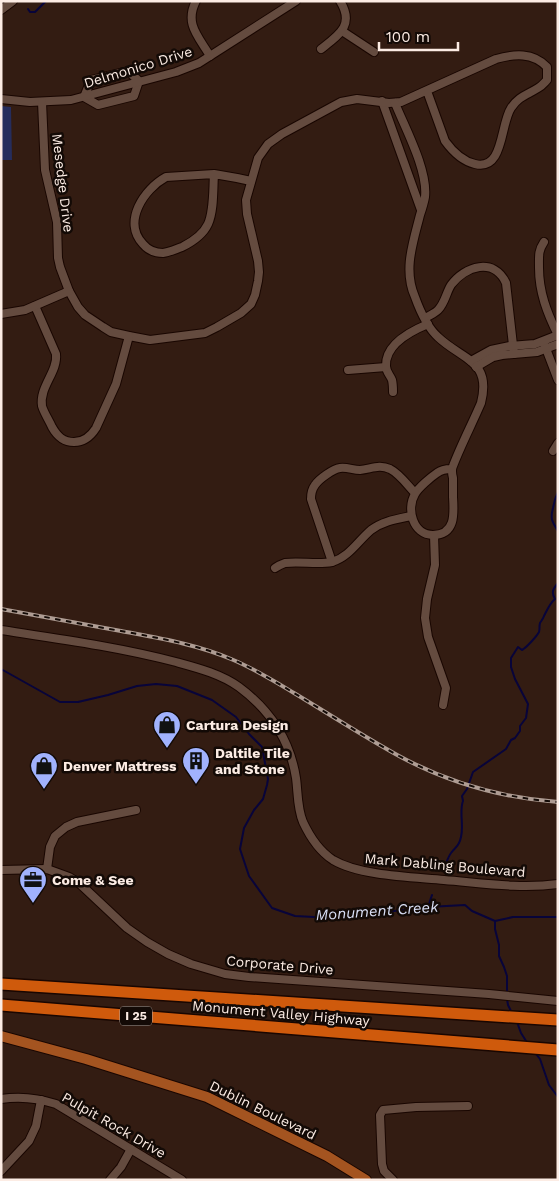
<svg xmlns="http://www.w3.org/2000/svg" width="559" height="1181" viewBox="0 0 559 1181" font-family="'Work Sans',sans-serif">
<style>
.green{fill:#262d5c}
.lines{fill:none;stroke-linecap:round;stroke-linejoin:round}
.stream{stroke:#08043a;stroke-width:2}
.minor-casing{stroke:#190601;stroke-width:10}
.major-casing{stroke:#190601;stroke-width:12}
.highway-casing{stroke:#190601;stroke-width:14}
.minor{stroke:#644b3f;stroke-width:8}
.major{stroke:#a45420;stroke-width:10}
.highway{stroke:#cf5a0c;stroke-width:11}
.rail-casing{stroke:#ae9c93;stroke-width:4}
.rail{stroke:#130a06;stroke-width:2;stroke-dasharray:5.5;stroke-linecap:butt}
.labels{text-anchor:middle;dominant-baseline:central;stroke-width:5;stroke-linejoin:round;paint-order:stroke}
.shield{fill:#130a06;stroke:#b6a8a1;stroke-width:1}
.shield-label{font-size:12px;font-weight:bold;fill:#fcece4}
.street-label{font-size:14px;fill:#fcece4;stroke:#130a06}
.poi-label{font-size:14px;font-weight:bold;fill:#fcece4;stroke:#130a06;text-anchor:start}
.water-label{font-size:15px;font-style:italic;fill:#dae0f6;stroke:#130a06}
</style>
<rect width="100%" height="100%" fill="#331c12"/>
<polygon class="green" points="1,106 11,107 12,160 2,160 1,161"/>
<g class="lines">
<g class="stream">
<polyline points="28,9 30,12 35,12 46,1"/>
<path d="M558 492C555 498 554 502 553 508 550 519 552 521 558 531"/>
<polyline points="1,669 60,702 78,702 108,695 137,686 156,684 177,686 212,700 236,717 249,734 262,747 268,779 267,785 263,799 254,810 244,828 240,849 249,876 272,908 295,916 314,917 377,913 428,907 465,905 472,911 495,921 513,917 558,917"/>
<path d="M444 868C446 864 448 857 451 853 456 846 459 847 461 837 464 825 459 811 463 801L462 796 467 789 473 772 506 749 511 740 515 738 520 731V726L526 718 528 704 515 679 511 667V658L518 647 522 650C526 648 537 636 539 632 540 629 539 626 540 623 541 621 543 619 544 616 547 610 550 603 555 599 551 592 553 589 558 583"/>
<polyline points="428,907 432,895"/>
<polyline points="495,921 495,929 499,945 499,956 504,967 507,976 507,994"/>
<polyline points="507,999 508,1005 512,1013"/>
<polyline points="517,1022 521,1033 528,1044"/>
<polyline points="536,1054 540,1059 549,1085 558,1097"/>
</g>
<defs>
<g id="minor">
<path d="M196 1C184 24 199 37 210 56"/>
<polyline points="1,10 13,1"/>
<polyline points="342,31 374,52"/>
<path d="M321 49C339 35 355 25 340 1"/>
<polygon points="128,71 139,81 134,96 98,105 84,97 91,80"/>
<polyline points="1,99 30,102 71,100 176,72 199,63 296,1"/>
<polyline points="382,101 421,210"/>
<path d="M42 102 45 170 57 222 58 258 60 267 69 291 78 307 85 315 103 327 111 332 129 336 150 340 205 333 217 327 241 313 251 304 255 295 258 281 259 272 258 261 247 214 246 200 258 158 268 144 282 134 341 102 357 99 389 103 401 102 496 59C514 54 533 52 547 67V80C544 83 542 86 538 88 527 95 519 96 511 108 500 125 504 171 475 164 462 161 453 152 445 141L427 91"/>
<path d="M395 103C405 128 428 170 425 197 424 203 422 209 420 215 413 243 403 270 415 297 420 311 427 327 438 337 462 360 492 360 481 403 472 424 461 445 453 466 451 470 452 474 453 478 453 484 453 490 453 497 454 513 456 535 433 535 413 535 406 509 415 494 418 488 431 477 437 473 441 470 446 469 451 469"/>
<path d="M214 174C213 190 214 211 208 224 203 235 192 242 182 247 176 249 170 252 163 253 155 253 148 250 143 244 122 222 144 189 166 177L214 174 237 178 251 181"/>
<path d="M544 242C538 251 539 256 539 268 539 292 547 313 558 335"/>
<path d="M35 306 56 354C58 372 39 387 42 406 44 413 49 420 52 427 57 436 63 442 74 442 84 442 91 436 96 428L116 384 129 336"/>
<polyline points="1,314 25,310 69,291"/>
<path d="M425 318C429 316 435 313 438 310 445 303 446 293 451 285 465 266 494 257 506 283L514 354"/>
<polyline points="545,346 558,380"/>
<polyline points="471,361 491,350 510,346 535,344 558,335"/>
<polyline points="476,367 493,357 502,355 537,352 558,344"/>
<polyline points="348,370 386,367"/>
<path d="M393 392C393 389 393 384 392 380 390 375 386 372 386 366 385 344 411 331 428 324"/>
<polyline points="553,451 558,443"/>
<polyline points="434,535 435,565 427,599 425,618 428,637 446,688 443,705"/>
<path d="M332 562 311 499C311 494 312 489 315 485 319 479 333 469 340 468 347 467 353 470 360 470 371 469 379 464 390 469 400 474 408 486 415 493"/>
<path d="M275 568C278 566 282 564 285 563 301 561 317 565 332 562 349 557 358 541 371 530 383 521 397 519 411 516"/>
<path d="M1 630C60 639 119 647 176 662 198 668 221 674 239 687 270 710 290 740 296 778 298 792 297 808 303 822 310 837 319 851 333 860 360 876 413 877 444 880 482 883 520 889 558 884"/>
<polyline points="47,869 50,847 55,836 66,827 77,822 136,810"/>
<polyline points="1,870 47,869 69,877 79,883 127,928 147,942 168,954 191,964 225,974 249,977 489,994 558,1001"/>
<path d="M1 1099C20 1096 38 1098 56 1104L182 1180"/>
<polyline points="1,1171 29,1141 36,1126 41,1100"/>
<polyline points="110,1180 121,1167 131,1149"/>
<polyline points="393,1180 384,1171 382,1164 380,1115 383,1110 416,1107 468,1106"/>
</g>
<polyline id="major" points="1,1036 86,1059 207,1097 327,1156 366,1180"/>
<g id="highway">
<polyline points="1,984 558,1020"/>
<polyline points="1,1005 558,1050"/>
</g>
</defs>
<use href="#minor" class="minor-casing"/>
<use href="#major" class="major-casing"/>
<use href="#highway" class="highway-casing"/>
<use href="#minor" class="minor"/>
<use href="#major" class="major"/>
<use href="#highway" class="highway"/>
<defs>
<path id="rail" d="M1 609C41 616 81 624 121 631 158 638 196 644 231 659 253 668 274 681 294 693 329 714 363 736 399 756 447 782 503 798 558 802"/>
</defs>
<use href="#rail" class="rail-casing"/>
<use href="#rail" class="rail"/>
</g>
<defs>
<symbol id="shop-pin" viewBox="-11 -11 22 30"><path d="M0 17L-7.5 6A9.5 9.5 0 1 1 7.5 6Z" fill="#a1b2fd" stroke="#130a06"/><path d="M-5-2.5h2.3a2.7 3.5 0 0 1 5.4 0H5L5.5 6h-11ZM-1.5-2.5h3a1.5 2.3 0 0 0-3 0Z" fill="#111"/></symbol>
<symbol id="building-pin" viewBox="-11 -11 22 30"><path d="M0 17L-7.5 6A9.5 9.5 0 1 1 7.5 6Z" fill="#a1b2fd" stroke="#130a06"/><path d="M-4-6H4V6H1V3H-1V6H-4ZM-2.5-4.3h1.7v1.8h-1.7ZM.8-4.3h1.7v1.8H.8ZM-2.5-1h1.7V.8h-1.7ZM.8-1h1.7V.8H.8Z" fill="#111"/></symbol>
<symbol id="office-pin" viewBox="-11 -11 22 30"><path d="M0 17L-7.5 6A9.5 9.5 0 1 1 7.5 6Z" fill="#a1b2fd" stroke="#130a06"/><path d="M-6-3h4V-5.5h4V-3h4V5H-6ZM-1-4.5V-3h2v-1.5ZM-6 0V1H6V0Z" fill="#111"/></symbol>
</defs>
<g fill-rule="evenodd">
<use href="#shop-pin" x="151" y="709" width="32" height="43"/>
<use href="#building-pin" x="180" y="745" width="32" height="43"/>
<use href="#shop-pin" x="28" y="750" width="32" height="43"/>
<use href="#office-pin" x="17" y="864" width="32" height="43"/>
</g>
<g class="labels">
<rect class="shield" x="120" y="1006.5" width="32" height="19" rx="4"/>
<g class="shield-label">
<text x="136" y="1016">I 25</text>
</g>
<g class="street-label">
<text transform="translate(138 67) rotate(-17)">Delmonico Drive</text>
<text transform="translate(63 183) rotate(83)">Mesedge Drive</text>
<text transform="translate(445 865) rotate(5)">Mark Dabling Boulevard</text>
<text transform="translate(280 965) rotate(5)">Corporate Drive</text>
<text transform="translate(281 1013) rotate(5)">Monument Valley Highway</text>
<text transform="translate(263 1110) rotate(26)">Dublin Boulevard</text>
<text transform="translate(114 1125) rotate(30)">Pulpit Rock Drive</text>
</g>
<g class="poi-label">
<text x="186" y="725">Cartura Design</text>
<text x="215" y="753">Daltile Tile<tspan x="215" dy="16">and Stone</tspan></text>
<text x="63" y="766">Denver Mattress</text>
<text x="52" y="880">Come &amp; See</text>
</g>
<g class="water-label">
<text transform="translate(377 911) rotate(-4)">Monument Creek</text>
</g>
</g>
<rect width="559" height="1181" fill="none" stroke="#fcece4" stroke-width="5"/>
<path d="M379 42v8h79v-8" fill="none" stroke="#fcece4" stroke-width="2.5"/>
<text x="386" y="42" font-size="15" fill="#fcece4" stroke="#130a06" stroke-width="4" paint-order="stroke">100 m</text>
</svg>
